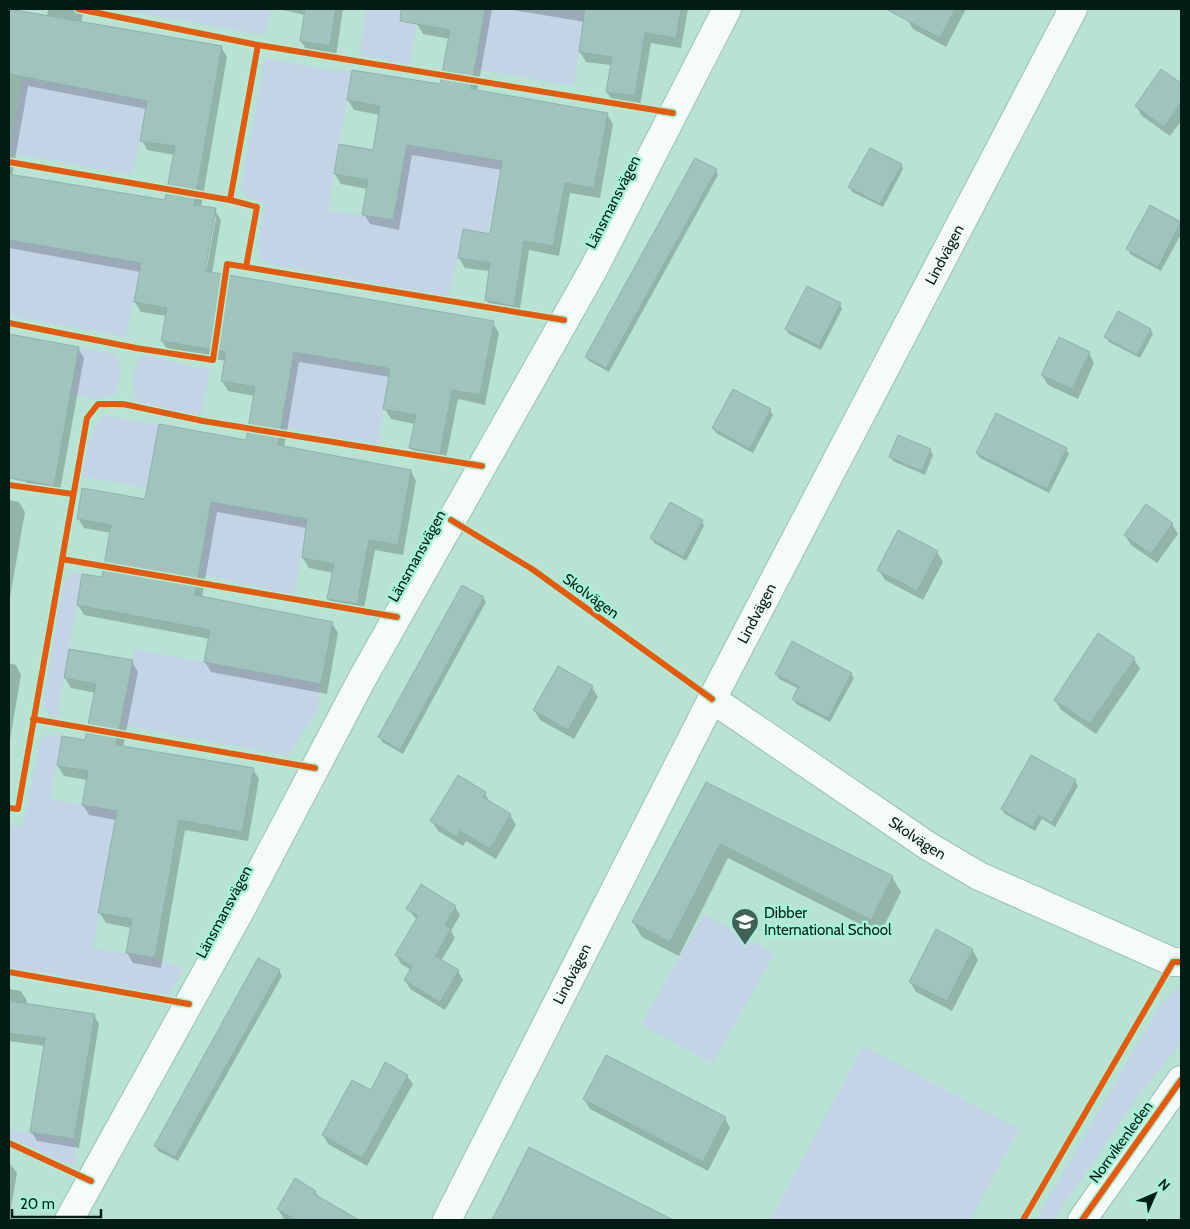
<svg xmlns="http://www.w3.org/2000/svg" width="1190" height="1229" viewBox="0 0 1190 1229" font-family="Cabin,sans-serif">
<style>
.green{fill:#c4d4e7}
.shadow{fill:#0003;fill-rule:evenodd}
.building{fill:#a0c4bd;stroke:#8eb2ab}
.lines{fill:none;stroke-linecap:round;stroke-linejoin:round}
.minor-casing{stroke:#9cbfb4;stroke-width:30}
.major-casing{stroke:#9cbfb4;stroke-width:30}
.minor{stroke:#f4fbf9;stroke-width:28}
.major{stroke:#f4fbf9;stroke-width:28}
.cycleway-casing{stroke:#a5f4da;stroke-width:9}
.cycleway{stroke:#e8590c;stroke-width:6}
.labels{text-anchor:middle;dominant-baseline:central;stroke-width:5;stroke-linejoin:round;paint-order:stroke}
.street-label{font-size:15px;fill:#001c14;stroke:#a5f4da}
.poi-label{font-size:15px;fill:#001c14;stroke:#a5f4da;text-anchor:start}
</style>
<rect width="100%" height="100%" fill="#b7e2d4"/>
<g class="green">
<polygon points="118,9 271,9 265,35"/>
<polygon points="366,9 419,9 410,65 363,56 360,49"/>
<polygon points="485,9 558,9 584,12 574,86 474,69"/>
<path d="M265 58 329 70H352L328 210 393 220 406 145 503 162 488 233 463 229 449 297 274 265 260 259 257 246 265 204C254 200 244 199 241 187Z"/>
<polygon points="22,79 56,83 148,101 132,175 9,153"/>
<polygon points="9,240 141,263 126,337 9,316"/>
<path d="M79 347 115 354C121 363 120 370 119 381 116 409 89 397 70 394Z"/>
<polygon points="294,353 387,370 388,379 378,447 281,427"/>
<path d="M146 355 193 367 210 368 201 417 145 406 136 401C132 388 132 367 141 356Z"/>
<path d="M105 416 159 424 146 488 81 476C86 457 88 427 105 416Z"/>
<polygon points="212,500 307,521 294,596 199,574"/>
<polygon points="74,572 82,574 57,718 49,716 43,703 62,588 66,578"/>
<polygon points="134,649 321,684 318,709 288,756 120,725"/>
<polygon points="46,735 62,736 50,799 116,811 93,948 155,958 183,969 168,997 9,970 9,824 23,826 40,740"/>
<polygon points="704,914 774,954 712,1064 641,1024"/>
<polygon points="1181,986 1181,1044 1139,1094 1053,1220 1036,1220 1161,1003"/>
<polygon points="863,1046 1019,1129 970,1220 770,1220"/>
<polygon points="9,1130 74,1139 77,1164 64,1163 9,1137"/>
</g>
<g class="shadow">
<path d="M48 9H84L81 23 221 47 227 57 201 207 215 210 221 220 212 273 493 323 499 333 485 405 458 399 445 463 417 458 411 448 415 424 391 419 385 409 390 377 299 362 284 448 411 471 416 481 403 555 375 550 363 614 334 608 328 598 333 573 309 568 303 558 307 528 217 512 202 597 332 623 338 633 327 694 211 672 205 662 210 639 84 615 78 605 103 579 111 533 84 528 78 518 146 501 247 441 255 396 228 391 222 381 226 361 168 351 162 341 167 316 141 312 135 302 140 272 9 248V10L47 17ZM28 86 147 109 142 140 147 150 174 155 166 201 12 176ZM213 217H216L205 277H203Z"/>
<polygon points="279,9 343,9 336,56 307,51 301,41 305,15"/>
<polygon points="420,9 492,9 477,92 607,114 613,124 600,198 570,193 559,256 529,250 519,315 492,310 486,299 490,271 465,268 459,258 491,235 502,170 412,155 399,230 370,224 364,214 368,189 341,184 335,174 374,152 380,115 354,110 348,100 441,86 450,39 423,34 417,24"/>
<polygon points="506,9 688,9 681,48 651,43 640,106 613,102 607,92 611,65 586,62 580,52 585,22"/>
<polygon points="912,9 966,9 946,47 913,29 907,19"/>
<polygon points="1161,70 1181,85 1181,121 1170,136 1142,116 1136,106"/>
<polygon points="901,164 903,169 883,207 852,192 850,187"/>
<polygon points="716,170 718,175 609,372 589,361 587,357"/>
<polygon points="1151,207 1181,224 1181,234 1161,271 1130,254 1128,249"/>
<polygon points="840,304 842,309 821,350 789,334 786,329"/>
<polygon points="1150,329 1153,334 1140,358 1109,342 1106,337"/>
<polygon points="9,336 78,348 84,358 59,496 30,491 25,481 29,454 9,450"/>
<polygon points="1089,353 1094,363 1078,399 1048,385 1042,375"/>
<polygon points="734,390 770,410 773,415 753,453 716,433 713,428"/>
<polygon points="1066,449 1069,454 1049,493 980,458 977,453"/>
<polygon points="930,450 933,455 925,475 893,461 891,457"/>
<polygon points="9,500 19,502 25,512 9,603"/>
<polygon points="1146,505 1172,524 1178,534 1157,563 1131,545 1125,535"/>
<polygon points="702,521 704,526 686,561 654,543 651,538"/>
<polygon points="937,552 943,562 923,600 885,580 879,570"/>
<polygon points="483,598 486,602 403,754 382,742 380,737"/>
<polygon points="1134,659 1140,669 1096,734 1061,710 1055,700"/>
<polygon points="132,662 138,672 123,747 253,769 259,779 248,841 185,830 161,968 133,963 127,953 132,928 106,923 100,913 116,820 89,815 83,805 87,780 64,776 58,766 86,741 96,693 71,688 65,678"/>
<polygon points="9,663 16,665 21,675 9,746"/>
<polygon points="776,674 851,674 854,678 830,722 796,704 793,699 799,689 779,679"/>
<polygon points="592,687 598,697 574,739 540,720 534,710"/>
<polygon points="1075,781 1078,786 1055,827 1042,819 1035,831 1005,814 1002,809"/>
<polygon points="706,783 892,877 901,892 880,934 728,858 679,956 642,937 633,922"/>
<polygon points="485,793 490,803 510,815 516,825 496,859 466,841 463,846 438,831 432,821"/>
<polygon points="455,907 460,915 451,931 455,938 441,961 458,971 463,980 445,1010 410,989 405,980 411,970 401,964 396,955 417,920 408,909"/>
<polygon points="972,949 978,960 952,1011 916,992 910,982"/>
<polygon points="258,960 279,971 282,976 178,1161 158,1151 156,1146"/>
<polygon points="9,989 21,991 27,1001 26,1005 94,1015 99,1024 79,1148 37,1141 31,1131 45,1046 9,1041"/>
<polygon points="407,1076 413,1084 367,1166 328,1144 323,1135 371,1092"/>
<polygon points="584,1099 725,1118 730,1128 708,1171 590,1109"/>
<polygon points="530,1149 670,1220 494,1220"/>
<polygon points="9,1164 11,1165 17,1173 9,1219"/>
<polygon points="315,1192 339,1217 337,1220 284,1219 278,1209"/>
</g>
<g class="building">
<polygon points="9,9 222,46 194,205 216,208 205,271 494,321 480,395 452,390 440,454 409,448 416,415 383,409 390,370 387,368 294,352 278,445 411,470 398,545 369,540 357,604 327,599 334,564 302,558 307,519 211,502 195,595 333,622 321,684 204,662 210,630 77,605 82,574 102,577 111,525 77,519 82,488 145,499 159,424 246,440 255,387 221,381 226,352 161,341 167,308 134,302 141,263 9,240 9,174 165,200 175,146 140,141 147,101 9,74"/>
<polygon points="305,9 336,9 330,46 300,41"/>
<polygon points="401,9 485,9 471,89 608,113 594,188 565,183 553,246 524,241 514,306 485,300 490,263 458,258 463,229 490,234 502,161 407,145 393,220 362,215 368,180 334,174 339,144 373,150 380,106 347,100 352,70 440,84 450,30 400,21"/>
<polygon points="585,9 681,9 676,38 645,33 635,96 606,92 612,57 579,52"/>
<polygon points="886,9 955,9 940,38"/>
<polygon points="1161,69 1181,83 1181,103 1164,127 1135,106"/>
<polygon points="870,148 902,164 880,204 848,187"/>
<polygon points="695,158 717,169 606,368 585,357"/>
<polygon points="1150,205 1181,222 1158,267 1126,249"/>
<polygon points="807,286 841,303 819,346 785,329"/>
<polygon points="1118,311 1151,329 1137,355 1104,337"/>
<polygon points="9,334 79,347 54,486 9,478"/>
<polygon points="1059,337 1090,352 1072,389 1041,375"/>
<polygon points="733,389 771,409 750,449 712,428"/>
<polygon points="996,413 1067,448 1047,489 976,453"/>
<polygon points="898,435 931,449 922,471 889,457"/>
<polygon points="670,502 703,520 683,557 650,538"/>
<polygon points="1146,504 1173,523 1151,554 1124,535"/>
<polygon points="898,530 938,551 917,591 877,570"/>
<polygon points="462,585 484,597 400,750 378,737"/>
<polygon points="1098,633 1135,658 1090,724 1054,700"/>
<polygon points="792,641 852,673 828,718 792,699 799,686 775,674"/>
<polygon points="69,649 133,660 116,745 254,768 242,832 179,820 155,958 126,953 132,919 98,913 117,811 82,805 88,771 57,766 62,736 85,740 96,684 64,678"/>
<polygon points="558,666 593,686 568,730 533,710"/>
<polygon points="1031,755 1076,780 1052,823 1039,815 1032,827 1001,809"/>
<polygon points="458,775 486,792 483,797 511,814 490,849 460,831 457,837 430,821"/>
<polygon points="706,782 893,876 871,920 720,844 670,942 632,922"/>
<polygon points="421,884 456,906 445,925 451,929 435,956 459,970 440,1002 404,980 412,966 395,955 418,916 406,909"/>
<polygon points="936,929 973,949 947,1001 909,982"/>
<polygon points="258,958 280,970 175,1157 154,1146"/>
<polygon points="9,1001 95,1014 74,1139 30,1132 45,1038 9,1033"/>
<polygon points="606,1055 726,1117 703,1162 583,1099"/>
<polygon points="385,1062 408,1075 362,1158 322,1135 352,1080 371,1090"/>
<polygon points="529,1147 673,1220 492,1220"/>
<polygon points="295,1178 316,1191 314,1194 359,1220 296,1220 277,1209"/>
</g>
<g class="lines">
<defs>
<g id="minor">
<path id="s1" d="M712 699 928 846 979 876 1173 962H1181"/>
<polyline points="69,1220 240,911 362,679 593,270 727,9"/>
<path id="s2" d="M447 1220 712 699 1073 9"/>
</g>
<polyline id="major" points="1082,1220 1181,1080"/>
</defs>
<use href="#minor" class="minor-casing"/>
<use href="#major" class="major-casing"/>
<use href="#minor" class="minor"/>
<use href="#major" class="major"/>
<defs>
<g id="cycleway">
<polyline points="78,9 258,45 673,113"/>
<polyline points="9,162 230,200 257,207 246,267"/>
<polyline points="230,200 258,45"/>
<polyline points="9,323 136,348 213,360 227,264 564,320"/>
<polyline points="9,485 73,494"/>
<polyline points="451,520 532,569 712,699"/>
<polyline points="62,559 397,617"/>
<polyline points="33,719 315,768"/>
<polyline points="9,808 18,809 87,418 98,404 123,404 203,421 482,466"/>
<polyline points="9,972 189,1004"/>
<polyline points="9,1143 91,1181"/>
<polyline points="1023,1220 1173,962 1181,962"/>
<polyline points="1082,1220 1181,1080"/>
</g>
</defs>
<use href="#cycleway" class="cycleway-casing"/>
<use href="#cycleway" class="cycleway"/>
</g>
<defs>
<symbol id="school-pin" viewBox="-11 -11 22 30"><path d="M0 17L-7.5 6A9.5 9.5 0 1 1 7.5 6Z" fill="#406157" stroke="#a5f4da"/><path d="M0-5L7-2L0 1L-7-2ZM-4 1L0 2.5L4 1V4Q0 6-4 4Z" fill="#fff"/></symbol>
</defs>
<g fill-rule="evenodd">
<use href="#school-pin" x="729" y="906" width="32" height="43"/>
</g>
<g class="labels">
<g class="street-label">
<text transform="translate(613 202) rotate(-63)">Länsmansvägen</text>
<text stroke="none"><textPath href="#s2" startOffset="1086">Lindvägen</textPath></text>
<text transform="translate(417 556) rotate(-61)">Länsmansvägen</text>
<text transform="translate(591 596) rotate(36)">Skolvägen</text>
<text stroke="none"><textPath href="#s2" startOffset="681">Lindvägen</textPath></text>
<text stroke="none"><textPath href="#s1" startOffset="248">Skolvägen</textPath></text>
<text transform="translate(224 912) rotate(-62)">Länsmansvägen</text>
<text stroke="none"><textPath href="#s2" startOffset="276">Lindvägen</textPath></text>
<text transform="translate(1121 1142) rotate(-54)">Norrvikenleden</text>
</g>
<g class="poi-label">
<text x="764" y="913">Dibber<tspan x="764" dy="17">International School</tspan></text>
</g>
</g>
<rect width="1190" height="1229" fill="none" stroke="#001c14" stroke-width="20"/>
<g transform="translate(1155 1194) rotate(45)" stroke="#a5f4da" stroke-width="4" paint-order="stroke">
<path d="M0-4L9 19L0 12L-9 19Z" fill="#001c14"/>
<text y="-8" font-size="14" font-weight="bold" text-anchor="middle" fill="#001c14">N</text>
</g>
<path d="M12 1209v8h89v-8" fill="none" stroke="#001c14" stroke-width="2.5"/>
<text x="20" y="1209" font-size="15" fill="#001c14" stroke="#a5f4da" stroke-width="4" paint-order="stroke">20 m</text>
</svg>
